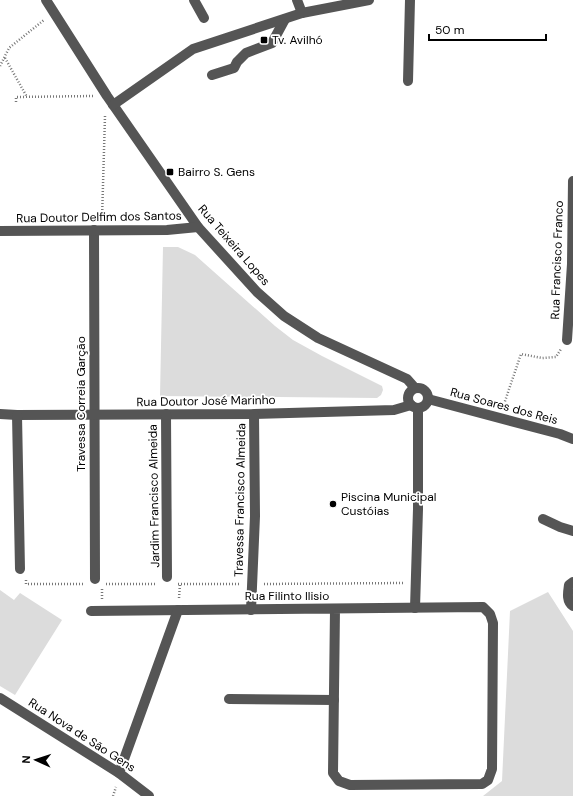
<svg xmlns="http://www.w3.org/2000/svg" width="573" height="796" viewBox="0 0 573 796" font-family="'DM Sans',sans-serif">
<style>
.green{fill:#dcdcdc}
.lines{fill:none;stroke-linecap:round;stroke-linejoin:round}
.path{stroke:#777;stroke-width:2.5;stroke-dasharray:1 2;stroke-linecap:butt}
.minor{stroke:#555;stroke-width:10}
.poi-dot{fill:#000;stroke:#fff;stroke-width:1.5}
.labels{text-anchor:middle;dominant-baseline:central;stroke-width:3.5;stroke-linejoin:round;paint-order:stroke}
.poi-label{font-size:12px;fill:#000;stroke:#fff;text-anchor:start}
.street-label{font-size:12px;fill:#000;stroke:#fff}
</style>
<rect width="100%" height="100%" fill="#fff"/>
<g class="green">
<polygon points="163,247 178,247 195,255 275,326 293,340 322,356 382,386 383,390 381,395 377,398 160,396"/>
<polygon points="0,590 14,600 20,593 62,620 15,695 0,686"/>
<polygon points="548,592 573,631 573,796 483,796 502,781 510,611"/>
</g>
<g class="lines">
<g class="path">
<polyline points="5,58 27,97"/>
<polyline points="0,66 9,48 44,20"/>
<polyline points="16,102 16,97 93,96"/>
<polyline points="102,219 105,116"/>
<polyline points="503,407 521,354 542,358 556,357 561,349"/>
<polyline points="26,580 26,584 85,584"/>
<polyline points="106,584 157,584"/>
<polyline points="178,584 241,584"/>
<polyline points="264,584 405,583"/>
<polyline points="179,598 180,584"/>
<polyline points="102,599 102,588"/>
<polyline points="113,796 116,787"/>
</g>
<g class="minor">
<polyline points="46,0 107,96 198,227 257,292 284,316 318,338 407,379 415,388"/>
<polyline points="194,0 204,18"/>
<polyline points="297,0 302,13"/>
<polyline points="212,75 234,68 237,62 246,53 272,43 285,19"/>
<polyline points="408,81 410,0"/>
<polyline points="113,105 193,49 302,13 369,0"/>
<polyline points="94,230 95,579"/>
<polyline points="0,231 167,230 198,227"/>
<polyline points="567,340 572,264 573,181"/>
<circle cx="418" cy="398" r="10"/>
<polyline points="428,399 560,434 573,439"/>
<polyline points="0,414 17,415 254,414 394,410 411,405"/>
<polyline points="166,414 167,577"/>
<polyline points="17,415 20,569"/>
<polyline points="543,519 560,527 573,531"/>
<path d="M573 582 569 585C568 592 566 601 573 606"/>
<polyline points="415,608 418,509 418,408"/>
<polyline points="251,610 255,516 254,414"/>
<polyline points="91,611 483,607 490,614 493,623 492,769 488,780 482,784 350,785 339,781 333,773 335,609"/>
<polyline points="0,698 119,773 149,796"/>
<polyline points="229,699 334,700"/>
<polyline points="119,773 178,610"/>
</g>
</g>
<g class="poi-dot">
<rect x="260" y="36" width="8" height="8" rx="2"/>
<rect x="166" y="168" width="8" height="8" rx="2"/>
<circle cx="333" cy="504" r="4"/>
</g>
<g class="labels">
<g class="poi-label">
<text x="272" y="40">Tv. Avilhó</text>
<text x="178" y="172">Bairro S. Gens</text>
<text x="341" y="497">Piscina Municipal<tspan x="341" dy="14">Custóias</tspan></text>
</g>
<g class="street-label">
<text transform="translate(99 217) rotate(-1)">Rua Doutor Delfim dos Santos</text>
<text transform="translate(234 245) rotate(49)">Rua Teixeira Lopes</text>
<text transform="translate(557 260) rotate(-88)">Rua Francisco Franco</text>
<text transform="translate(206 401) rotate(-1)">Rua Doutor José Marinho</text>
<text transform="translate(81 404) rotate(-90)">Travessa Correia Garção</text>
<text transform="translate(504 406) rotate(15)">Rua Soares dos Reis</text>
<text transform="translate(154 496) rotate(-91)">Jardim Francisco Almeida</text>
<text transform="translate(240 500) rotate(-89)">Travessa Francisco Almeida</text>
<text x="287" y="596">Rua Filinto Ilisio</text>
<text transform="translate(82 735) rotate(33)">Rua Nova de São Gens</text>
</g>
</g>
<g transform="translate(36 760) rotate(273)" stroke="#ffffff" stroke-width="3" paint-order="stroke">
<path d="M0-3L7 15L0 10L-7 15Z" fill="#000000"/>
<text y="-6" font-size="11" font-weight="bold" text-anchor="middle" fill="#000000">N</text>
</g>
<path d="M429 34v6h117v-6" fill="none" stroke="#000000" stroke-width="2"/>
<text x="435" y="34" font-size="12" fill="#000000" stroke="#ffffff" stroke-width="3" paint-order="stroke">50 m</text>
</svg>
